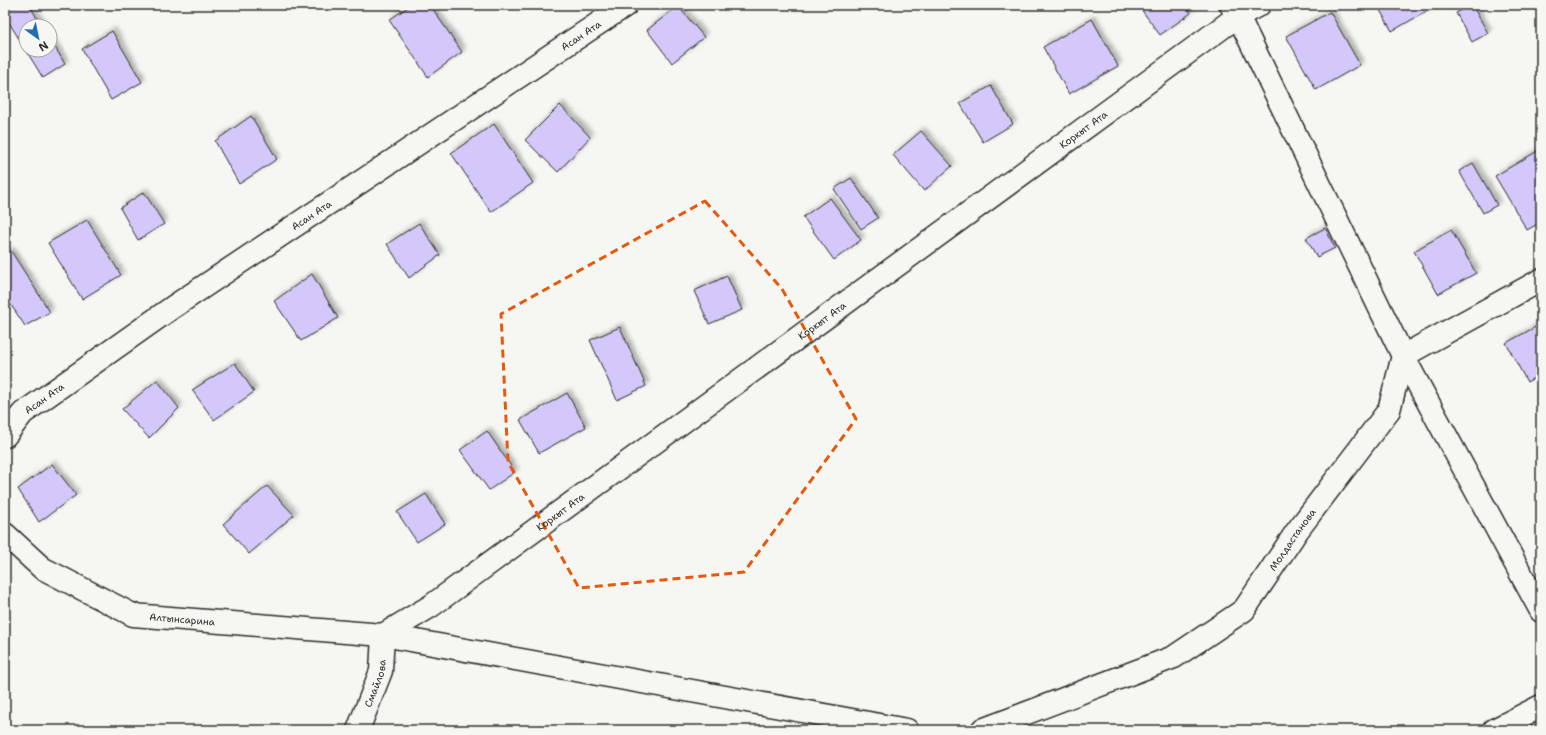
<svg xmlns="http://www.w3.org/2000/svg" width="1546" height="735" viewBox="0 0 1546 735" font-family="'Shantell Sans',sans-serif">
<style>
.building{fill:#d4c8fa;stroke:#2b2b2b;filter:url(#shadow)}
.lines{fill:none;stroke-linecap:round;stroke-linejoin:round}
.street-casing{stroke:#2b2b2b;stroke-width:25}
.street{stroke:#f6f6f2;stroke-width:22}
.marked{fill:none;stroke:#e8590c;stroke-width:3;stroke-dasharray:8 5;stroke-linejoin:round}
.labels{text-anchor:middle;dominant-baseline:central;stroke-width:3;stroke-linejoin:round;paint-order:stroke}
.street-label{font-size:10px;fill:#2b2b2b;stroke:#f6f6f2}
</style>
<defs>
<filter id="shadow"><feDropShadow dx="3.5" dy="-3.5" stdDeviation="2" flood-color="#0004"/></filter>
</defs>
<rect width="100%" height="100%" fill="#f6f6f2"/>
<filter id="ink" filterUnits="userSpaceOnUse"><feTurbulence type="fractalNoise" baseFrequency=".025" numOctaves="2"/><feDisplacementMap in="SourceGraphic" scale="8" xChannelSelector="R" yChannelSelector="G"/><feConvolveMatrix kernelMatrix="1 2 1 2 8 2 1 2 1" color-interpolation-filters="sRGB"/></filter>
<g filter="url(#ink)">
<g class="building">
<polygon points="10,5 29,5 42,26 26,26 26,50 50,50 50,39 65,64 43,78 5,16 5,8"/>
<polygon points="411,5 430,5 462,52 428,77 389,20"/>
<polygon points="1138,5 1185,5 1191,13 1160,35"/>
<polygon points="1377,5 1433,5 1434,7 1392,31"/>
<polygon points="1469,5 1472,5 1488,33 1472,42 1456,13"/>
<polygon points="678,6 704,37 672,63 647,30"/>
<polygon points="1330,12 1360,65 1316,90 1286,36"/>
<polygon points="1092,19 1118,66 1069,94 1043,47"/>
<polygon points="112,31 142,82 111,100 82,49"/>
<polygon points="991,86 1013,124 983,142 960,103"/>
<polygon points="560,105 590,137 558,172 525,140"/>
<polygon points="251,116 277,159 239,184 215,141"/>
<polygon points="494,124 533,183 491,212 451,153"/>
<polygon points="921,131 952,166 924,191 893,155"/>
<polygon points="1541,149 1541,222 1527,230 1495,176"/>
<polygon points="1473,163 1497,205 1483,213 1459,171"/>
<polygon points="851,178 878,218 861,229 834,189"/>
<polygon points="144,192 164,224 138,240 120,208"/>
<polygon points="830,198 861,240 834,260 803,217"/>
<polygon points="87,220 121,275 82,299 48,243"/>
<polygon points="419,223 440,255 409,278 387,244"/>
<polygon points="1325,228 1335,248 1317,257 1306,238"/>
<polygon points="1451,230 1476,273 1438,294 1414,251"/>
<polygon points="11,251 50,312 25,326 5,296 5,254"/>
<polygon points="312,274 338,318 301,341 274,301"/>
<polygon points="727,276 742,310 709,324 694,291"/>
<polygon points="1541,324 1541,374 1527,382 1506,343"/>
<polygon points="620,327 646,386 617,400 590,340"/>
<polygon points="235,363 254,392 214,420 192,390"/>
<polygon points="157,380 179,408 149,438 122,409"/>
<polygon points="567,393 586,427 539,453 520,420"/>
<polygon points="487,431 515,472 489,490 460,450"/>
<polygon points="52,464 76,495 39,522 18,489"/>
<polygon points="267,486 294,515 249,554 223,524"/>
<polygon points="426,494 445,524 417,542 397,512"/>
</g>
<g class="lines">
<defs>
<g id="street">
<polyline points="1231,5 1238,16 1403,356 1541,611"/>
<path id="s1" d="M5 436 23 413 173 307 626 5"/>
<path id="s2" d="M5 534 42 568 133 615 383 635 907 730"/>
<path id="s3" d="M383 635 431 606 1238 16 1259 5"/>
<path id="s4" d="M358 730 381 671 383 635"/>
<path id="s5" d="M982 730 1174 657 1244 610 1297 531 1389 410 1403 356 1541 280"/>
<polyline points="1494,730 1541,706"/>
</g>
</defs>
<use href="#street" class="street-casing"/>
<use href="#street" class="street"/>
</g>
</g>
<path class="marked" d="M705 201 782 289 856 419 744 572 579 588 508 462 501 314Z"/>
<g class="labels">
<g class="street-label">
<text stroke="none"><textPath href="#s1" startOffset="703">Асан Ата</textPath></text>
<text stroke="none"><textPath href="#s3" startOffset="864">Коркыт Ата</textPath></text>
<text stroke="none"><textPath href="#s1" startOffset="379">Асан Ата</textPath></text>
<text stroke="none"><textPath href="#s3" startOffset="540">Коркыт Ата</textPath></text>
<text stroke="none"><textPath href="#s1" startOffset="55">Асан Ата</textPath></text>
<text stroke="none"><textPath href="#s3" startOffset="216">Коркыт Ата</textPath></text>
<text stroke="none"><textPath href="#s5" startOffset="375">Молдастанова</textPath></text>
<text stroke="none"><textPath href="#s2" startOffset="202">Алтынсарина</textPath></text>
<text stroke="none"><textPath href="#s4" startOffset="50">Смайлова</textPath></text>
</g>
</g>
<rect width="1546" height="735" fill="none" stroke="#f6f6f2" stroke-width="20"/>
<rect x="10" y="10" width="1526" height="715" fill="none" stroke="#2b2b2b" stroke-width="1.5" filter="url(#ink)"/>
<g transform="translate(38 38) rotate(147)"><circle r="19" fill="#f6f6f2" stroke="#a5a5a2"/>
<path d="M0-3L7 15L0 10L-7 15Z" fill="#1f6fb2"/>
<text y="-6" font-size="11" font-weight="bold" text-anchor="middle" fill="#2b2b2b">N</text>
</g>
</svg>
